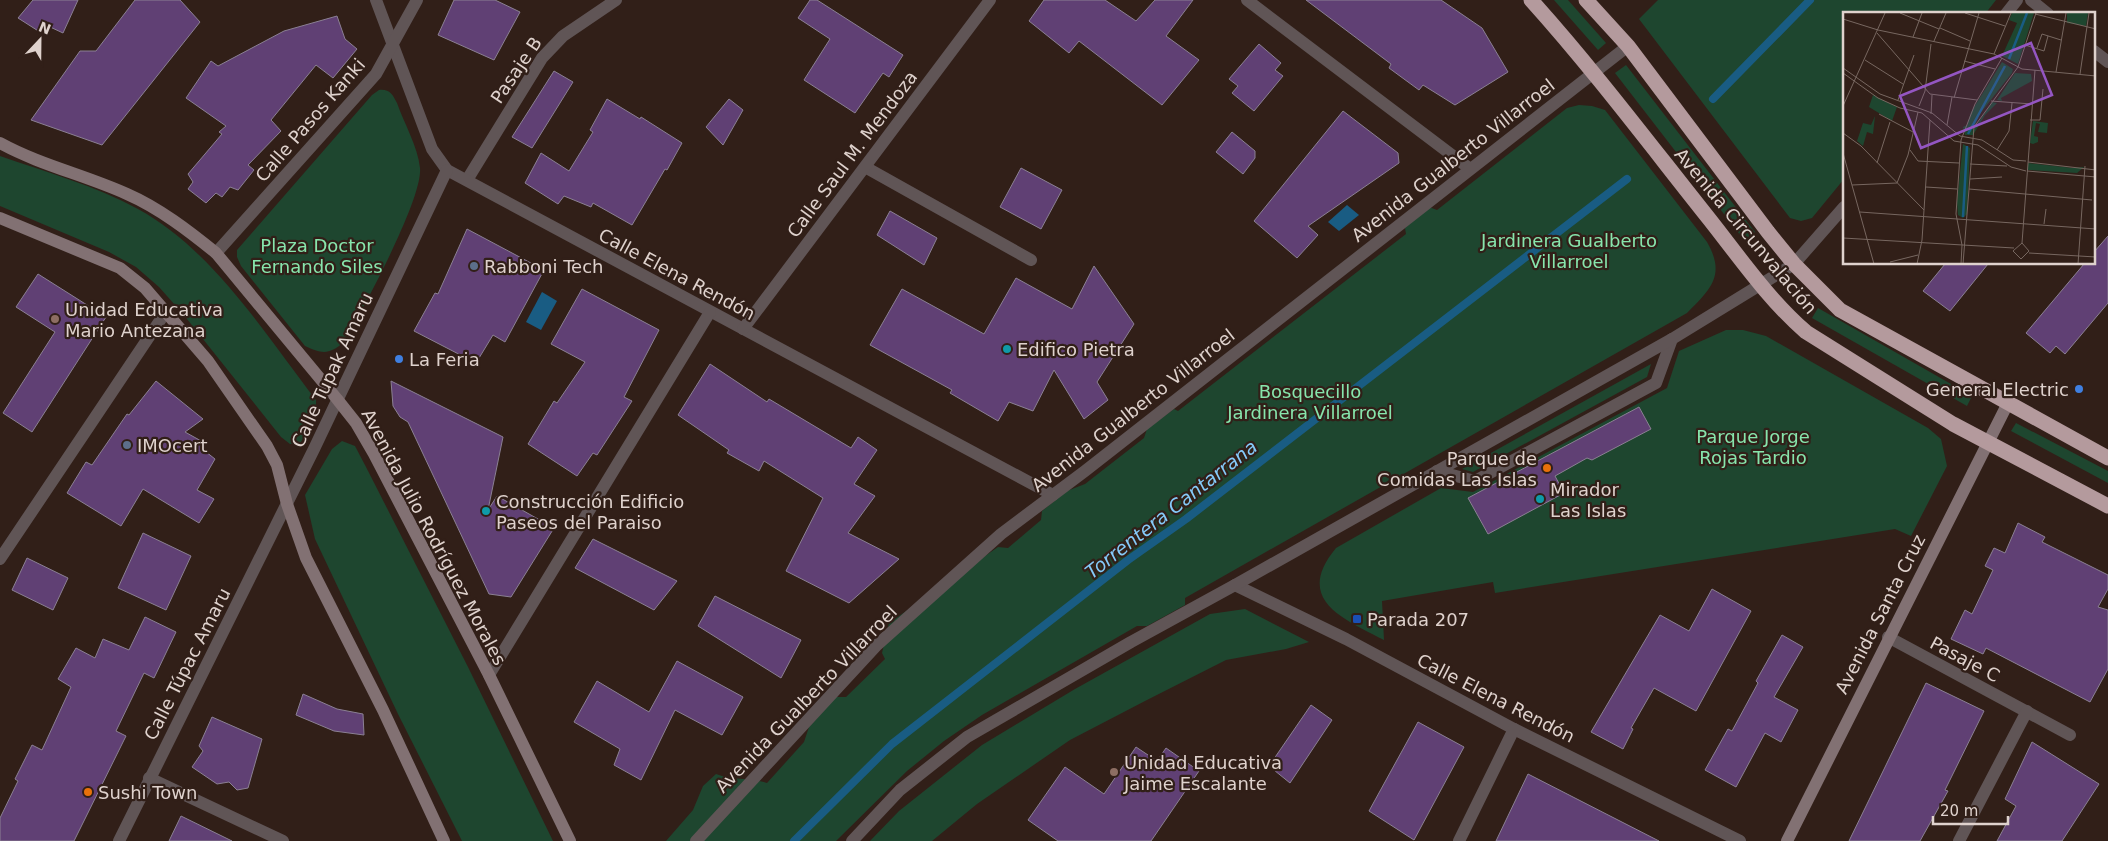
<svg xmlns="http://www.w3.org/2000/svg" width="2108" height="841" viewBox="0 0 2108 841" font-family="'DejaVu Sans',sans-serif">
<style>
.green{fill:#1e462f}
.water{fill:#195c83}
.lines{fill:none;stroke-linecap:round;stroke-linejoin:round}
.stream{stroke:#195c83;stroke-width:8}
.building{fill:#604074;stroke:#8b8093}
.lane{stroke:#605556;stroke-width:12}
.street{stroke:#605556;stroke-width:12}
.secondary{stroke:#827173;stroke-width:12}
.highway{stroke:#b49a9d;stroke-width:15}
.service-dot{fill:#5c6f8a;stroke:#311f18;stroke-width:2}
.education-dot{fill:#8d6e63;stroke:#311f18;stroke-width:2}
.culture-dot{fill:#0f9aa8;stroke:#311f18;stroke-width:2}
.shop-dot{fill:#3f7fe0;stroke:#311f18;stroke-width:2}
.food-dot{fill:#e8710a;stroke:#311f18;stroke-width:2}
.transit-dot{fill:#1a4fb4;stroke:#311f18;stroke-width:2}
.labels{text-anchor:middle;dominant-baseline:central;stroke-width:4.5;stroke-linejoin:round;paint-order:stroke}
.street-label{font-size:18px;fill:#dfd2cd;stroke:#311f18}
.park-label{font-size:18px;fill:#87e5ac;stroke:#311f18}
.poi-label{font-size:18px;fill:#dfd2cd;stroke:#311f18;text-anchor:start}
.water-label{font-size:19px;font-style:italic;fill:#85caf9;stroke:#311f18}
.inset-river{fill:none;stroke:#195c83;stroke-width:2.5}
.inset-road{fill:none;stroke:#776760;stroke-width:1}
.view{fill:#9456c2;fill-opacity:0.15;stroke:#9456c2;stroke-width:2.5}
.inset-edge{fill:none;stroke:#dfd2cd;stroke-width:2.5}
</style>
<rect width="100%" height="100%" fill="#311f18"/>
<g class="green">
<polygon points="1554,0 1568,0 1606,43 1598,50"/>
<polygon points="1658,0 1996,0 1985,14 1844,14 1844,179 1812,218 1801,221 1790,218 1639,19"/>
<polygon points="1626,65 1755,232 1744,240 1615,73"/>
<path d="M379 90C390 89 392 94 397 103 404 123 418 147 420 168 423 199 362 311 344 342 329 355 322 354 305 346L241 266 237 257V250L372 95Z"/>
<path d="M1579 105 1592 106 1605 110 1707 242C1726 275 1711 289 1687 313L1185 598V605L1147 626H1137L982 715 944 741 907 771 836 841H666L693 810 703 786 716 774C733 781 750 777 767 783L804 742 809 727 836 697H846L885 659 882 653 889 623 998 547 1008 548 1041 520 1042 511 1067 491 1085 484 1144 438 1147 429 1174 409 1178 411 1406 234 1405 228 1429 207 1437 210 1567 108Z"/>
<path d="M0 156C46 172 96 186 138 209 213 250 265 334 316 400V414L300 444H290L281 437 183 314 159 287 136 267 109 252 0 206Z"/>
<polygon points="1818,308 1972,396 1967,406 1812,318"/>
<path d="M1726 330H1743L1766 336 1928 428 1941 439 1947 466 1911 536 1895 529 1495 593 1493 582 1382 601 1384 640C1344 619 1293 600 1336 548L1441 488 1473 492 1667 388 1679 351Z"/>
<polygon points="1651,364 1647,377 1473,472 1462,469"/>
<polygon points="2016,423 2108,471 2108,483 2011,431"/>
<polygon points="342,441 355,446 366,467 468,667 553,841 462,841 398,714 315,539 305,495 332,449"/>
<polygon points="1245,609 1309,642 1286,649 1226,660 1145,701 1070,740 977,804 932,841 870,841 899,811 982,745 1075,689 1210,614"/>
</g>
<g class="water">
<polygon points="1347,205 1359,215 1339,231 1328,222"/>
<polygon points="542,292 557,301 541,330 526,322"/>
</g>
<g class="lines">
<g class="stream">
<polyline points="1713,99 1810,0"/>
<polyline points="794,841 892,744 1128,560 1186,519 1627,179"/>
</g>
</g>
<g class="building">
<polygon points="33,0 78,0 63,33 48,26 43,34 18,18"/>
<polygon points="135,0 180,0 200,22 102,145 31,120 80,51 96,51"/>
<polygon points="454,0 495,0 520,12 494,60 438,35"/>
<polygon points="810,0 817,0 903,55 889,77 883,73 855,113 804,80 830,39 798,18"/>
<polygon points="1044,0 1105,0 1136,21 1155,0 1193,0 1166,36 1199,60 1162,105 1079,41 1069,53 1029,21"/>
<polygon points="1306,0 1441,0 1482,28 1508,72 1455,105 1423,85 1419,90 1389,68 1391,64"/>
<polygon points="337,16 345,39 357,49 333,78 316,65 271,120 281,131 248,165 254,170 238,190 230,187 222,197 216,193 206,203 188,189 193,182 188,174 222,134 219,132 226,126 186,98 211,61 218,66 284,31"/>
<polygon points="1259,44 1281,63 1275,70 1283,76 1254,111 1232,93 1238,86 1229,79"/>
<polygon points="554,71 573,82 532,148 512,137"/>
<polygon points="607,99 640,119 641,117 682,143 667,170 665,169 632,225 593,203 591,207 564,196 558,204 525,183 541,153 569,171 593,132 590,130"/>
<polygon points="729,99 743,110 723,145 706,127"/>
<polygon points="1343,111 1398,153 1399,163 1308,226 1318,235 1297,258 1254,221"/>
<polygon points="1232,132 1255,151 1255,158 1243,174 1216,152"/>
<polygon points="1021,168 1062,190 1041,229 1000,207"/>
<polygon points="890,211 937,238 924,265 877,235"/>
<polygon points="467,229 544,270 505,342 493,335 476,363 414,331 435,293 438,294"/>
<polygon points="2108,236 2108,303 2065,354 2056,346 2050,353 2026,333 2084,264 2094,264 2094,252"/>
<polygon points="1945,264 1988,264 1950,311 1923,291"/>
<polygon points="1094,266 1134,324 1097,382 1108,400 1084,419 1054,370 1033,411 1009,402 998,421 950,393 952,390 870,345 902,289 984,334 1016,278 1072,309"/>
<polygon points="38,274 106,317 32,432 3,413 55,332 16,307"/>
<polygon points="582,289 659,330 624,397 632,401 597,455 593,453 577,476 528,444 554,401 557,403 585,362 551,344"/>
<polygon points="710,364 767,402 769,399 851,448 858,437 877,450 854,484 875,496 848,533 899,559 849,603 786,571 823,498 764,461 759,471 727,453 729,450 678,415"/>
<polygon points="156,381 203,419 185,432 203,442 201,448 215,459 197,490 214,499 199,523 143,489 121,526 67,493 86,462 92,465 127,414 129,415"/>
<polygon points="391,381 503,437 488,510 497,496 554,528 511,597 489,594 408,422 400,417 393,406"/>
<polygon points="1639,407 1651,429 1592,460 1587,458 1555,476 1564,493 1488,534 1468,498"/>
<polygon points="2018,523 2045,537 2042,542 2108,575 2108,589 2098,607 2108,610 2108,669 2090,702 1986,648 1983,654 1951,639 1965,610 1972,614 1993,570 1985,566 1994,548 2005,553"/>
<polygon points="143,533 191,556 166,610 118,588"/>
<polygon points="593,539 677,581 654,610 575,568"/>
<polygon points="27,558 68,578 53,610 12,590"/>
<polygon points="1712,589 1751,611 1696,711 1654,688 1631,728 1633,729 1623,749 1591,732 1660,615 1689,631"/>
<polygon points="715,596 801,640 781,678 698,626"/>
<polygon points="145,617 176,632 154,678 144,673 116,731 126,736 74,841 0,841 0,818 18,781 15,779 32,745 42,750 71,687 58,679 76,648 95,658 103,639 129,650"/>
<polygon points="1782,635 1803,647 1774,697 1798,710 1781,742 1765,733 1736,787 1705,770 1728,729 1732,731 1758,683 1756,681"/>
<polygon points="677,661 743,697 722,735 675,710 641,780 614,765 620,749 574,722 597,681 649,712"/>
<polygon points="1926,683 1984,711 1945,790 1948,791 1920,841 1849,841"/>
<polygon points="303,694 337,709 363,714 364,735 334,731 296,715"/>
<polygon points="1311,705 1332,720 1290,783 1269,766"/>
<polygon points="212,717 262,739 248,788 237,790 229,782 217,784 192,767 203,751 199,746"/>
<polygon points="1418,722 1464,747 1414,840 1369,811"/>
<polygon points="2032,742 2099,784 2062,841 1997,841 2016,806 2005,799"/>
<polygon points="1136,747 1157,761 1166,748 1199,771 1151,841 1058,841 1028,820 1065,767 1104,794"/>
<polygon points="1528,774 1659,841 1496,841"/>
<polygon points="181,816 232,841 169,841"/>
</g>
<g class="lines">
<g class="lane">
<polyline points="865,167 1031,260"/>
<polyline points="467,180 542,58 563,36 616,0"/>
<polyline points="1437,471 1475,481 1656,383 1672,339"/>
<polyline points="149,778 283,841"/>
</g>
<g class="street">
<polyline points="376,0 432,149 447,170 1053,495"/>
<polyline points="1247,0 1469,168"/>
<polyline points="2031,0 2048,14"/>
<polyline points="2006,14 2017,0"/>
<polyline points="2094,51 2108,62"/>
<polyline points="216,253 376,74 417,0"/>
<polyline points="743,329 990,0"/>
<polyline points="0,559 165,313"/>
<polyline points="1235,585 1346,639 1514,729 1740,841"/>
<polyline points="1888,637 2070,735"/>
<polyline points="489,675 710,312"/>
<polyline points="119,841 314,449 447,170"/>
<polyline points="696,841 877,645 1001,534 1085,471 1628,46"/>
<polyline points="852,841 900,790 967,737 1131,642 1235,585 1672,339 1794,264 1844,207"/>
<polyline points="1459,841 1514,729"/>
<polyline points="1959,841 2027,711"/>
</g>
<g class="secondary">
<path d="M0 143C40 165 85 175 127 194 159 208 189 231 216 253L337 399 356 423 374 454 489 675 570 841"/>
<polyline points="0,218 120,268 145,288 208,361 267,446 277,465 287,504 306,558 383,710 444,841"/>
<polyline points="1787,841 2008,403"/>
</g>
<g class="highway">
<path d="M1531 0C1594 70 1651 146 1710 220 1740 258 1769 300 1806 332L1953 424 2108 506"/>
<polyline points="1586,0 1628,46 1768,232 1794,264 1840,310 2108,458"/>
</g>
</g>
<g class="service-dot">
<circle cx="474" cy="266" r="5"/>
<circle cx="127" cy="445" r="5"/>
</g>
<g class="education-dot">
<circle cx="55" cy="319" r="5"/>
<circle cx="1114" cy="772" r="5"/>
</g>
<g class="culture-dot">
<circle cx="1007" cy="349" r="5"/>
<circle cx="1540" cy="499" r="5"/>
<circle cx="486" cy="511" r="5"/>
</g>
<g class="shop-dot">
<circle cx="399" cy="359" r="5"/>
<circle cx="2079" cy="389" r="5"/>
</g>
<g class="food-dot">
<circle cx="1547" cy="468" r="5"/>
<circle cx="88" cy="792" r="5"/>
</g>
<rect class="transit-dot" x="1352" y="614" width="10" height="10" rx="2.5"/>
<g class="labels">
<g class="street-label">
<text transform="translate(516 70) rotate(-56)">Pasaje B</text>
<text transform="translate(310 120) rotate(-49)">Calle Pasos Kanki</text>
<text transform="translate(852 154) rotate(-53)">Calle Saul M. Mendoza</text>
<text transform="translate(1453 160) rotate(-38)">Avenida Gualberto Villarroel</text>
<text transform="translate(1746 231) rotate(50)">Avenida Circunvalación</text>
<text transform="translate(677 274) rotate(28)">Calle Elena Rendón</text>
<text transform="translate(332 370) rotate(-65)">Calle Tupak Amaru</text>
<text transform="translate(1133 410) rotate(-38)">Avenida Gualberto Villarroel</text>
<text transform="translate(434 537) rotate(62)">Avenida Julio Rodríguez Morales</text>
<text transform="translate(1880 614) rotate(-63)">Avenida Santa Cruz</text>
<text transform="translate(1965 659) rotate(28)">Pasaje C</text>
<text transform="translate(187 664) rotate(-63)">Calle Túpac Amaru</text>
<text transform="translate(1496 698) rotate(27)">Calle Elena Rendón</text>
<text transform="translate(806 699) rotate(-46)">Avenida Gualberto Villarroel</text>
</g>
<g class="park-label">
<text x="1569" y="240">Jardinera Gualberto<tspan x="1569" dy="21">Villarroel</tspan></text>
<text x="317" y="245">Plaza Doctor<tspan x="317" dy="21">Fernando Siles</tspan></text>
<text x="1310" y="391">Bosquecillo<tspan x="1310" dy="21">Jardinera Villarroel</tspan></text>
<text x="1753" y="436">Parque Jorge<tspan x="1753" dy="21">Rojas Tardio</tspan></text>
</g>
<g class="poi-label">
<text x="484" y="266">Rabboni Tech</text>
<text x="65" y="309">Unidad Educativa<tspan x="65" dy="21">Mario Antezana</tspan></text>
<text x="1017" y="349">Edifico Pietra</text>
<text x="409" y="359">La Feria</text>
<text x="2069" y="389" text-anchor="end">General Electric</text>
<text x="137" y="445">IMOcert</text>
<text x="1537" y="458" text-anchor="end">Parque de<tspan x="1537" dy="21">Comidas Las Islas</tspan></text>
<text x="1550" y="489">Mirador<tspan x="1550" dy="21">Las Islas</tspan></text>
<text x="496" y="501">Construcción Edificio<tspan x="496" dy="21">Paseos del Paraiso</tspan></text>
<text x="1367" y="619">Parada 207</text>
<text x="1124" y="762">Unidad Educativa<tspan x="1124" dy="21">Jaime Escalante</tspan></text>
<text x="98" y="792">Sushi Town</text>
</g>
<g class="water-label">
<text transform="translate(1171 509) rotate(-38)">Torrentera Cantarrana</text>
</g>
</g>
<g transform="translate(1843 12)">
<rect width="252" height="252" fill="#311f18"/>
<path d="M169 1H191L175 52 159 44 174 11 166 8ZM224 1H245L243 14 224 11ZM159 50 170 57 169 61 136 103 129 120 149 90 154 91 142 103 130 123H122L120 115 124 113 128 100ZM172 61 188 62 189 69 158 86 159 89 154 88ZM30 83 54 95 49 109 26 95ZM32 104 30 122 24 120 20 134 14 129 20 111 28 113ZM190 109 205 111 204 121 195 120 197 112 193 111 191 124 195 125V130L190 132 187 131ZM120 132 127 136 124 202 120 206 115 203 114 190ZM185 151 230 156 241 155 234 161 185 158Z" fill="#1e462f"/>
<path class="inset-river" d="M166 47 184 1M125 122 162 54M120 205 124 134"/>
<path class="inset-road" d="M57 1 96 17M122 1 162 14M192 2 253 17M0 7 35 18 151 42 179 57 253 64M97 16 127 29M34 21 87 82 134 88M70 25 79 1M91 29 103 1M182 33 201 39 205 24M194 36 199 22 218 28M151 42 168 1M22 48 60 72M121 49 152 57M0 56 37 82 89 101 117 124 139 128 170 148 183 149M213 60 223 1M0 61 35 86 57 96 79 101 111 129 135 133 168 155 183 159M237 62 246 1M111 86 136 1M55 88 71 43M148 89 189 92M0 94 42 1M76 94 82 79 88 32M36 102 70 120M88 102 89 83M187 108H197L200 77M104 113 109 85M0 121 18 134 81 198M67 138 75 149 116 151M154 138 166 119 169 91M0 141 31 252M185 150 253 158M34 151 47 110M127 152 164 154M184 159 253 165M127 167 159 165M9 173 54 171 65 143 75 100M83 175 114 177M126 177 249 188M17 200 253 217M201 212 203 197M0 226 171 236M179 231 192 58M186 241 253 245M178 247 186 239 179 231M178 247 170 239 179 231M47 250 75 243M74 252 79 228 87 108M118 252 119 233 113 202 118 128 132 92 159 46M120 252 131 115 175 55 193 1M235 252 242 154"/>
<path class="view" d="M188 31 209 83 78 136 57 84Z"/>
<rect width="252" height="252" class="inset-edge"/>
</g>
<g transform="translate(40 40) rotate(22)" stroke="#311f18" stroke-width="4" paint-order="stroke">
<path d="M0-4L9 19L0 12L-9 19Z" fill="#dfd2cd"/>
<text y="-8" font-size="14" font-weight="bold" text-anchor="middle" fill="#dfd2cd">N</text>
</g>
<path d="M1933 816v8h75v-8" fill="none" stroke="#dfd2cd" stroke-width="2.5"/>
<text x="1940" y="816" font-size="15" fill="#dfd2cd" stroke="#311f18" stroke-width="4" paint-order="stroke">20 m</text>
</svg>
